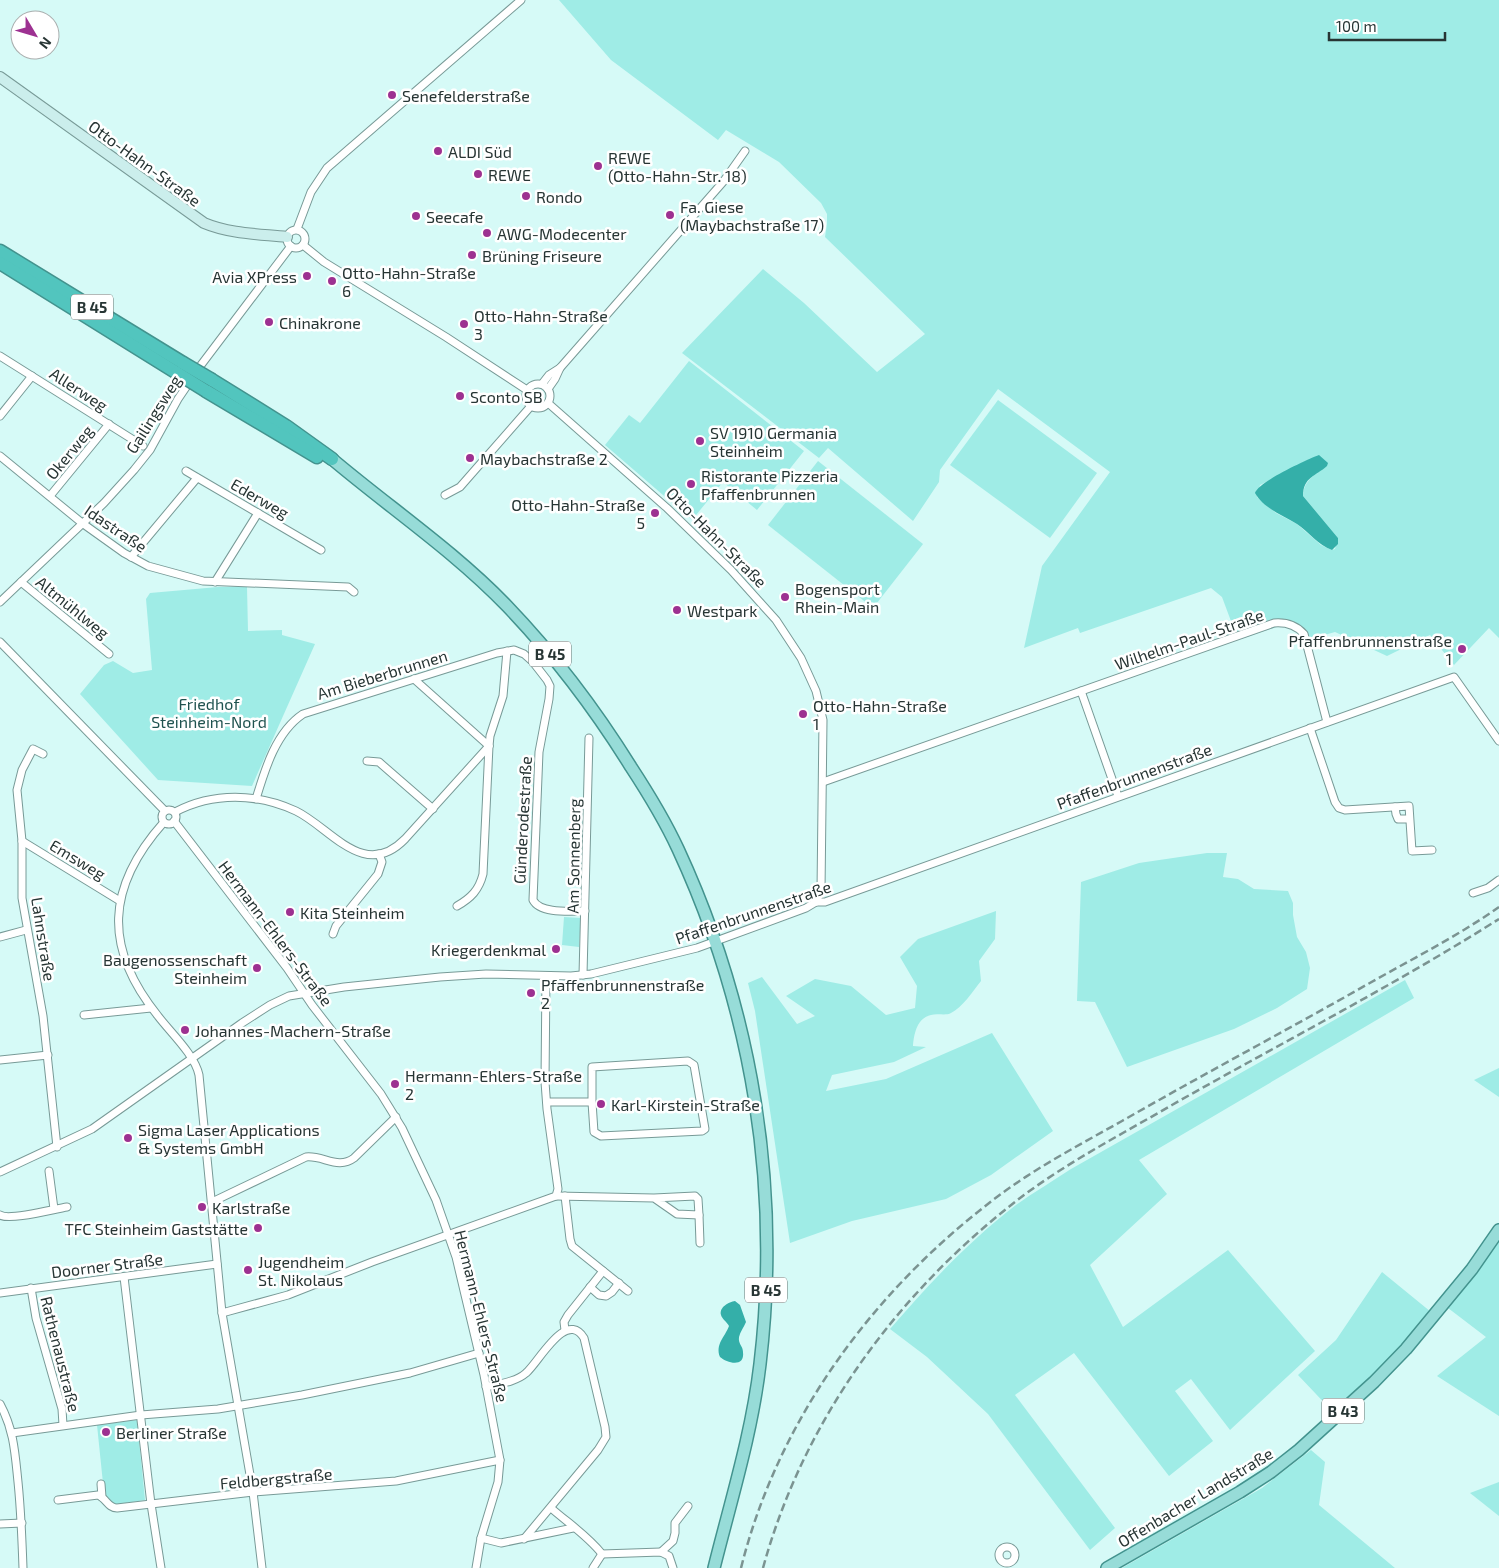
<svg xmlns="http://www.w3.org/2000/svg" width="1499" height="1568" viewBox="0 0 1499 1568" font-family="'Exo 2',sans-serif">
<style>
.green{fill:#9fece6;fill-rule:evenodd}
.water{fill:#34afa9}
.lines{fill:none;stroke-linecap:round;stroke-linejoin:round}
.street-casing{stroke:#789a97;stroke-width:9}
.secondary-casing{stroke:#789a97;stroke-width:12}
.primary-casing{stroke:#43938e;stroke-width:14}
.highway-casing{stroke:#43938e;stroke-width:15}
.street{stroke:#fff;stroke-width:7}
.secondary{stroke:#cbeeec;stroke-width:10}
.primary{stroke:#97dcd8;stroke-width:11}
.highway{stroke:#52c5be;stroke-width:12}
.rail{stroke:#7b9391;stroke-width:2.5;stroke-dasharray:8 4;stroke-linecap:butt}
.highway-bridge-casing{stroke:#43938e;stroke-width:15;stroke-linecap:butt}
.highway-bridge{stroke:#52c5be;stroke-width:12}
.poi-dot{fill:#9d3191;stroke:#fff;stroke-width:2}
.labels{text-anchor:middle;dominant-baseline:central;stroke-width:5;stroke-linejoin:round;paint-order:stroke}
.shield{fill:#fff;stroke:#687271;stroke-width:1}
.shield-label{font-size:15px;font-weight:bold;fill:#273534}
.poi-label{font-size:16px;fill:#273534;stroke:#fff;text-anchor:start}
.street-label{font-size:16px;fill:#273534;stroke:#fff}
.park-label{font-size:16px;fill:#1f524f;stroke:#fff}
</style>
<rect width="100%" height="100%" fill="#d6faf7"/>
<g class="green">
<path d="M559 0H1499V638L1489 628 1454 665 1430 635 1387 656 1335 632 1310 639 1304 629 1291 622 1238 640 1222 597 1211 588 1080 633 1078 628 1024 648 1042 566 1110 472 998 389 940 470 939 482 913 521 828 448 819 458 682 353 763 269 804 303 877 372 925 334 825 237 827 224V214L821 203 779 162 726 130 718 140 611 60ZM1296 467 1318 471C1310 479 1303 484 1303 496L1338 538 1335 549 1332 550 1321 545 1297 524 1276 513 1257 497 1260 485Z"/>
<polygon points="689,361 804,451 757,510 723,482 692,520 605,445 629,415 640,423"/>
<polygon points="998,400 1097,473 1050,538 950,465"/>
<polygon points="818,461 923,544 873,608 768,525"/>
<polygon points="218,587 247,587 248,631 282,630 282,635 315,644 252,786 158,780 80,694 104,665 113,661 133,673 152,670 146,599 150,593"/>
<polygon points="1207,853 1227,853 1223,877 1238,879 1254,889 1288,891 1293,903 1293,915 1297,937 1306,952 1310,968 1307,989 1277,1008 1234,1029 1127,1067 1095,1002 1077,1001 1081,882 1139,863"/>
<path d="M996 911 995 939 979 961 981 981C973 991 962 1008 951 1013 946 1016 937 1013 931 1015 917 1018 914 1034 913 1046L926 1047 894 1062 832 1075 826 1091 886 1079 992 1033 1053 1131 991 1175 946 1199 852 1221 790 1243 755 1011 748 983 762 977 797 1024 815 1016 786 996 815 979 851 986 886 1015 915 1008 917 986 900 957 918 939Z"/>
<polygon points="564,917 581,918 579,947 562,945"/>
<path d="M1405 980 1414 998 1139 1160 1167 1194 1090 1265 1123 1327 1228 1250 1315 1351 1230 1430 1191 1379 1175 1391 1213 1441 1169 1476 1074 1353 1015 1395 1115 1528 1090 1550 988 1414 927 1357 890 1329C929 1284 969 1241 1016 1205 1034 1192 1053 1181 1071 1169Z"/>
<polygon points="1499,1068 1499,1097 1474,1080"/>
<polygon points="1499,1241 1499,1416 1437,1376 1486,1337 1448,1308 1487,1258"/>
<polygon points="1382,1272 1431,1312 1385,1363 1333,1412 1298,1375 1336,1340"/>
<polygon points="137,1420 145,1500 114,1505 104,1493 97,1425"/>
<polygon points="1311,1450 1325,1462 1319,1505 1395,1568 1122,1568 1262,1488"/>
<polygon points="1499,1482 1499,1516 1470,1493"/>
</g>
<g class="water">
<path d="M1319 455 1328 463 1327 466C1316 476 1303 477 1303 496L1338 538V544L1332 550C1318 545 1309 532 1297 524 1283 515 1264 509 1255 493 1258 482 1306 460 1319 455Z"/>
<path d="M735 1301 740 1305 746 1322C744 1327 740 1332 739 1337 738 1344 743 1346 743 1352 745 1368 727 1363 720 1357 715 1344 725 1337 729 1326 727 1322 722 1319 721 1315 719 1307 729 1302 735 1301Z"/>
</g>
<g class="lines">
<defs>
<g id="street">
<polyline points="297,229 311,192 327,168 521,0"/>
<circle cx="296" cy="239" r="9"/>
<polyline points="303,245 324,262 446,337 527,390"/>
<polyline points="0,356 143,446"/>
<circle cx="538" cy="396" r="12"/>
<polyline points="542,384 549,375 560,368 723,182 745,151"/>
<polyline points="548,389 555,379 560,368"/>
<polyline points="548,403 667,508 731,570 776,620 801,658 816,691 823,720 821,891 816,902"/>
<polyline points="0,416 32,376"/>
<polyline points="0,456 82,523 124,553 148,566 203,581 348,587 354,592"/>
<polyline points="186,471 321,550"/>
<polyline points="445,495 460,487 531,406"/>
<polyline points="50,496 109,424"/>
<polyline points="131,557 197,478"/>
<polyline points="21,582 109,654"/>
<polyline points="215,582 258,513"/>
<polyline points="0,602 104,503 134,470 150,450 178,399 201,365 291,246"/>
<polyline points="0,642 165,811"/>
<polyline points="414,679 489,746"/>
<polyline points="1081,691 1118,796"/>
<polyline points="1310,728 1335,802 1339,808 1345,810 1409,806 1412,851 1432,850"/>
<polyline points="43,754 33,749 22,770 17,790 22,841 22,898 43,1016 57,1147"/>
<polyline points="367,761 379,762 433,809"/>
<path d="M823 782 1274 623C1286 622 1296 625 1304 634L1327 722"/>
<path d="M256 799C265 769 276 732 303 714L497 653 514 650 524 654 533 662 547 680 550 686 549 699 539 752 533 900C540 914 571 911 585 911"/>
<polyline points="1395,807 1396,814 1398,819 1409,819"/>
<circle cx="169" cy="817" r="7"/>
<path d="M175 812C213 792 257 793 296 811 331 828 364 881 405 839L489 746"/>
<polyline points="174,821 287,968 312,1005 381,1094 402,1128 436,1200 456,1257 484,1375 500,1460 498,1482 481,1538 476,1568"/>
<path d="M164 822C106 887 103 948 158 1016 170 1032 195 1055 199 1075L222 1313 253 1492 262 1568"/>
<polyline points="22,841 120,901"/>
<polyline points="1473,893 1488,888 1499,880"/>
<path d="M457 906C471 898 479 890 483 874L489 746 490 736 503 696 507 651"/>
<polyline points="333,934 336,926 378,874 382,862 379,854"/>
<polyline points="0,937 26,930"/>
<polyline points="583,975 589,738"/>
<polyline points="84,1015 151,1008"/>
<polyline points="0,1060 48,1055"/>
<polyline points="547,1102 592,1102 592,1067 688,1061 694,1065 705,1129 702,1131 601,1136 594,1132 592,1102"/>
<polyline points="49,1171 54,1209"/>
<polyline points="0,1172 92,1129 242,1023 270,1005 289,996 344,987 440,977 486,974 571,976 591,974 697,948 806,908 816,902 825,902 1454,677 1499,741"/>
<polyline points="556,1196 654,1198 677,1214 699,1215 698,1199 695,1196 654,1198"/>
<polyline points="565,1196 570,1239 572,1246 628,1291"/>
<path d="M212 1202 306 1157C323 1155 338 1170 354 1158L396 1117"/>
<path d="M0 1215C9 1221 54 1209 67 1207"/>
<polyline points="699,1215 700,1243"/>
<polyline points="124,1277 151,1504 161,1568"/>
<polyline points="590,1287 599,1295 606,1296 612,1292 619,1283"/>
<polyline points="31,1288 36,1318 62,1409 63,1425"/>
<polyline points="0,1293 217,1264"/>
<polyline points="222,1313 288,1295 372,1262 556,1196 558,1189 547,1109 545,1082 546,976"/>
<polyline points="565,1330 564,1322 568,1315 603,1271"/>
<path d="M486 1387C498 1384 516 1382 526 1373 539 1362 566 1309 584 1338L605 1427 606 1437 598 1450 524 1539"/>
<path d="M0 1404C14 1430 15 1453 18 1482 21 1511 22 1539 23 1568"/>
<polyline points="12,1433 141,1415 218,1409 302,1395 410,1373 479,1353"/>
<polyline points="101,1484 102,1497"/>
<path d="M58 1500 98 1495C106 1498 108 1508 117 1508L253 1492 396 1481 500 1460"/>
<path d="M551 1508C568 1523 588 1536 602 1554L661 1552 669 1556 673 1568"/>
<polyline points="0,1524 22,1523"/>
<polyline points="481,1538 501,1543 573,1528"/>
<circle cx="1007" cy="1555" r="8"/>
<polyline points="661,1552 673,1541 675,1533 675,1523 688,1506"/>
<polyline points="593,1568 602,1554"/>
</g>
<path id="secondary" d="M0 77 204 223C230 234 260 234 287 237"/>
<g id="primary">
<path d="M332 459C390 508 454 551 507 606 554 655 595 709 631 767 648 793 665 821 678 849 753 1011 781 1188 760 1364 752 1433 731 1500 714 1568"/>
<polyline points="1107,1568 1240,1492 1271,1472 1299,1450 1374,1382 1406,1349 1472,1269 1499,1230"/>
</g>
<g id="highway">
<polyline points="0,251 183,363"/>
<polyline points="0,263 177,373"/>
<polyline points="212,380 286,426 332,459"/>
<polyline points="206,391 317,457"/>
</g>
</defs>
<use href="#street" class="street-casing"/>
<use href="#secondary" class="secondary-casing"/>
<use href="#primary" class="primary-casing"/>
<use href="#highway" class="highway-casing"/>
<use href="#street" class="street"/>
<use href="#secondary" class="secondary"/>
<use href="#primary" class="primary"/>
<use href="#highway" class="highway"/>
<g class="rail">
<path d="M741 1568C779 1416 877 1286 1001 1194 1039 1166 1081 1144 1122 1121 1204 1074 1287 1030 1368 984 1412 959 1458 936 1499 907"/>
<path d="M763 1568C804 1418 900 1289 1024 1195 1070 1161 1122 1134 1172 1105 1281 1043 1393 986 1499 919"/>
</g>
<defs>
<g id="highway-bridge">
<polyline points="183,363 212,380"/>
<polyline points="177,373 206,391"/>
</g>
</defs>
<use href="#highway-bridge" class="highway-bridge-casing"/>
<use href="#highway-bridge" class="highway-bridge"/>
</g>
<g class="poi-dot">
<circle cx="392" cy="95" r="5"/>
<circle cx="438" cy="151" r="5"/>
<circle cx="598" cy="166" r="5"/>
<circle cx="478" cy="174" r="5"/>
<circle cx="526" cy="196" r="5"/>
<circle cx="670" cy="215" r="5"/>
<circle cx="416" cy="216" r="5"/>
<circle cx="487" cy="233" r="5"/>
<circle cx="472" cy="255" r="5"/>
<circle cx="307" cy="276" r="5"/>
<circle cx="332" cy="281" r="5"/>
<circle cx="269" cy="322" r="5"/>
<circle cx="464" cy="324" r="5"/>
<circle cx="460" cy="396" r="5"/>
<circle cx="700" cy="441" r="5"/>
<circle cx="470" cy="458" r="5"/>
<circle cx="691" cy="484" r="5"/>
<circle cx="655" cy="513" r="5"/>
<circle cx="785" cy="597" r="5"/>
<circle cx="677" cy="610" r="5"/>
<circle cx="1462" cy="649" r="5"/>
<circle cx="803" cy="714" r="5"/>
<circle cx="290" cy="912" r="5"/>
<circle cx="556" cy="949" r="5"/>
<circle cx="257" cy="968" r="5"/>
<circle cx="531" cy="993" r="5"/>
<circle cx="185" cy="1030" r="5"/>
<circle cx="395" cy="1084" r="5"/>
<circle cx="601" cy="1104" r="5"/>
<circle cx="128" cy="1138" r="5"/>
<circle cx="202" cy="1207" r="5"/>
<circle cx="258" cy="1228" r="5"/>
<circle cx="248" cy="1270" r="5"/>
<circle cx="106" cy="1432" r="5"/>
</g>
<g class="labels">
<g class="shield">
<rect x="71" y="294.5" width="42" height="25" rx="4"/>
<rect x="529" y="641.5" width="42" height="25" rx="4"/>
<rect x="745" y="1277.5" width="42" height="25" rx="4"/>
<rect x="1322" y="1398.5" width="42" height="25" rx="4"/>
</g>
<g class="shield-label">
<text x="92" y="307">B 45</text>
<text x="550" y="654">B 45</text>
<text x="766" y="1290">B 45</text>
<text x="1343" y="1411">B 43</text>
</g>
<g class="poi-label">
<text x="402" y="95">Senefelderstraße</text>
<text x="448" y="151">ALDI Süd</text>
<text x="608" y="157">REWE<tspan x="608" dy="18">(Otto-Hahn-Str. 18)</tspan></text>
<text x="488" y="174">REWE</text>
<text x="536" y="196">Rondo</text>
<text x="680" y="206">Fa. Giese<tspan x="680" dy="18">(Maybachstraße 17)</tspan></text>
<text x="426" y="216">Seecafe</text>
<text x="497" y="233">AWG-Modecenter</text>
<text x="482" y="255">Brüning Friseure</text>
<text x="342" y="272">Otto-Hahn-Straße<tspan x="342" dy="18">6</tspan></text>
<text x="297" y="276" text-anchor="end">Avia XPress</text>
<text x="474" y="315">Otto-Hahn-Straße<tspan x="474" dy="18">3</tspan></text>
<text x="279" y="322">Chinakrone</text>
<text x="470" y="396">Sconto SB</text>
<text x="710" y="432">SV 1910 Germania<tspan x="710" dy="18">Steinheim</tspan></text>
<text x="480" y="458">Maybachstraße 2</text>
<text x="701" y="475">Ristorante Pizzeria<tspan x="701" dy="18">Pfaffenbrunnen</tspan></text>
<text x="645" y="504" text-anchor="end">Otto-Hahn-Straße<tspan x="645" dy="18">5</tspan></text>
<text x="795" y="588">Bogensport<tspan x="795" dy="18">Rhein-Main</tspan></text>
<text x="687" y="610">Westpark</text>
<text x="1452" y="640" text-anchor="end">Pfaffenbrunnenstraße<tspan x="1452" dy="18">1</tspan></text>
<text x="813" y="705">Otto-Hahn-Straße<tspan x="813" dy="18">1</tspan></text>
<text x="300" y="912">Kita Steinheim</text>
<text x="546" y="949" text-anchor="end">Kriegerdenkmal</text>
<text x="247" y="959" text-anchor="end">Baugenossenschaft<tspan x="247" dy="18">Steinheim</tspan></text>
<text x="541" y="984">Pfaffenbrunnenstraße<tspan x="541" dy="18">2</tspan></text>
<text x="195" y="1030">Johannes-Machern-Straße</text>
<text x="405" y="1075">Hermann-Ehlers-Straße<tspan x="405" dy="18">2</tspan></text>
<text x="611" y="1104">Karl-Kirstein-Straße</text>
<text x="138" y="1129">Sigma Laser Applications<tspan x="138" dy="18">&amp; Systems GmbH</tspan></text>
<text x="212" y="1207">Karlstraße</text>
<text x="248" y="1228" text-anchor="end">TFC Steinheim Gaststätte</text>
<text x="258" y="1261">Jugendheim<tspan x="258" dy="18">St. Nikolaus</tspan></text>
<text x="116" y="1432">Berliner Straße</text>
</g>
<g class="street-label">
<text transform="translate(145 163) rotate(36)">Otto-Hahn-Straße</text>
<text transform="translate(79 389) rotate(33)">Allerweg</text>
<text transform="translate(153 414) rotate(-58)">Gailingsweg</text>
<text transform="translate(69 452) rotate(-51)">Okerweg</text>
<text transform="translate(260 498) rotate(30)">Ederweg</text>
<text transform="translate(116 528) rotate(34)">Idastraße</text>
<text transform="translate(717 537) rotate(45)">Otto-Hahn-Straße</text>
<text transform="translate(73 607) rotate(39)">Altmühlweg</text>
<text transform="translate(1189 639) rotate(-19)">Wilhelm-Paul-Straße</text>
<text transform="translate(382 674) rotate(-17)">Am Bieberbrunnen</text>
<text transform="translate(1134 776) rotate(-20)">Pfaffenbrunnenstraße</text>
<text transform="translate(522 820) rotate(-87)">Günderodestraße</text>
<text transform="translate(573 856) rotate(-89)">Am Sonnenberg</text>
<text transform="translate(78 859) rotate(31)">Emsweg</text>
<text transform="translate(753 912) rotate(-19)">Pfaffenbrunnenstraße</text>
<text transform="translate(276 933) rotate(53)">Hermann-Ehlers-Straße</text>
<text transform="translate(44 939) rotate(81)">Lahnstraße</text>
<text transform="translate(107 1265) rotate(-7)">Doorner Straße</text>
<text transform="translate(482 1316) rotate(76)">Hermann-Ehlers-Straße</text>
<text transform="translate(61 1354) rotate(76)">Rathenaustraße</text>
<text transform="translate(276 1478) rotate(-5)">Feldbergstraße</text>
<text transform="translate(1195 1497) rotate(-31)">Offenbacher Landstraße</text>
</g>
<g class="park-label">
<text x="209" y="703">Friedhof<tspan x="209" dy="18">Steinheim-Nord</tspan></text>
</g>
</g>
<g transform="translate(35 35) rotate(128)"><circle r="24" fill="#ffffff" stroke="#a9aeae"/>
<path d="M0-4L9 19L0 12L-9 19Z" fill="#9d3191"/>
<text y="-8" font-size="14" font-weight="bold" text-anchor="middle" fill="#273534">N</text>
</g>
<path d="M1329 32v8h116v-8" fill="none" stroke="#273534" stroke-width="2.5"/>
<text x="1336" y="32" font-size="15" fill="#273534" stroke="#ffffff" stroke-width="4" paint-order="stroke">100 m</text>
</svg>
